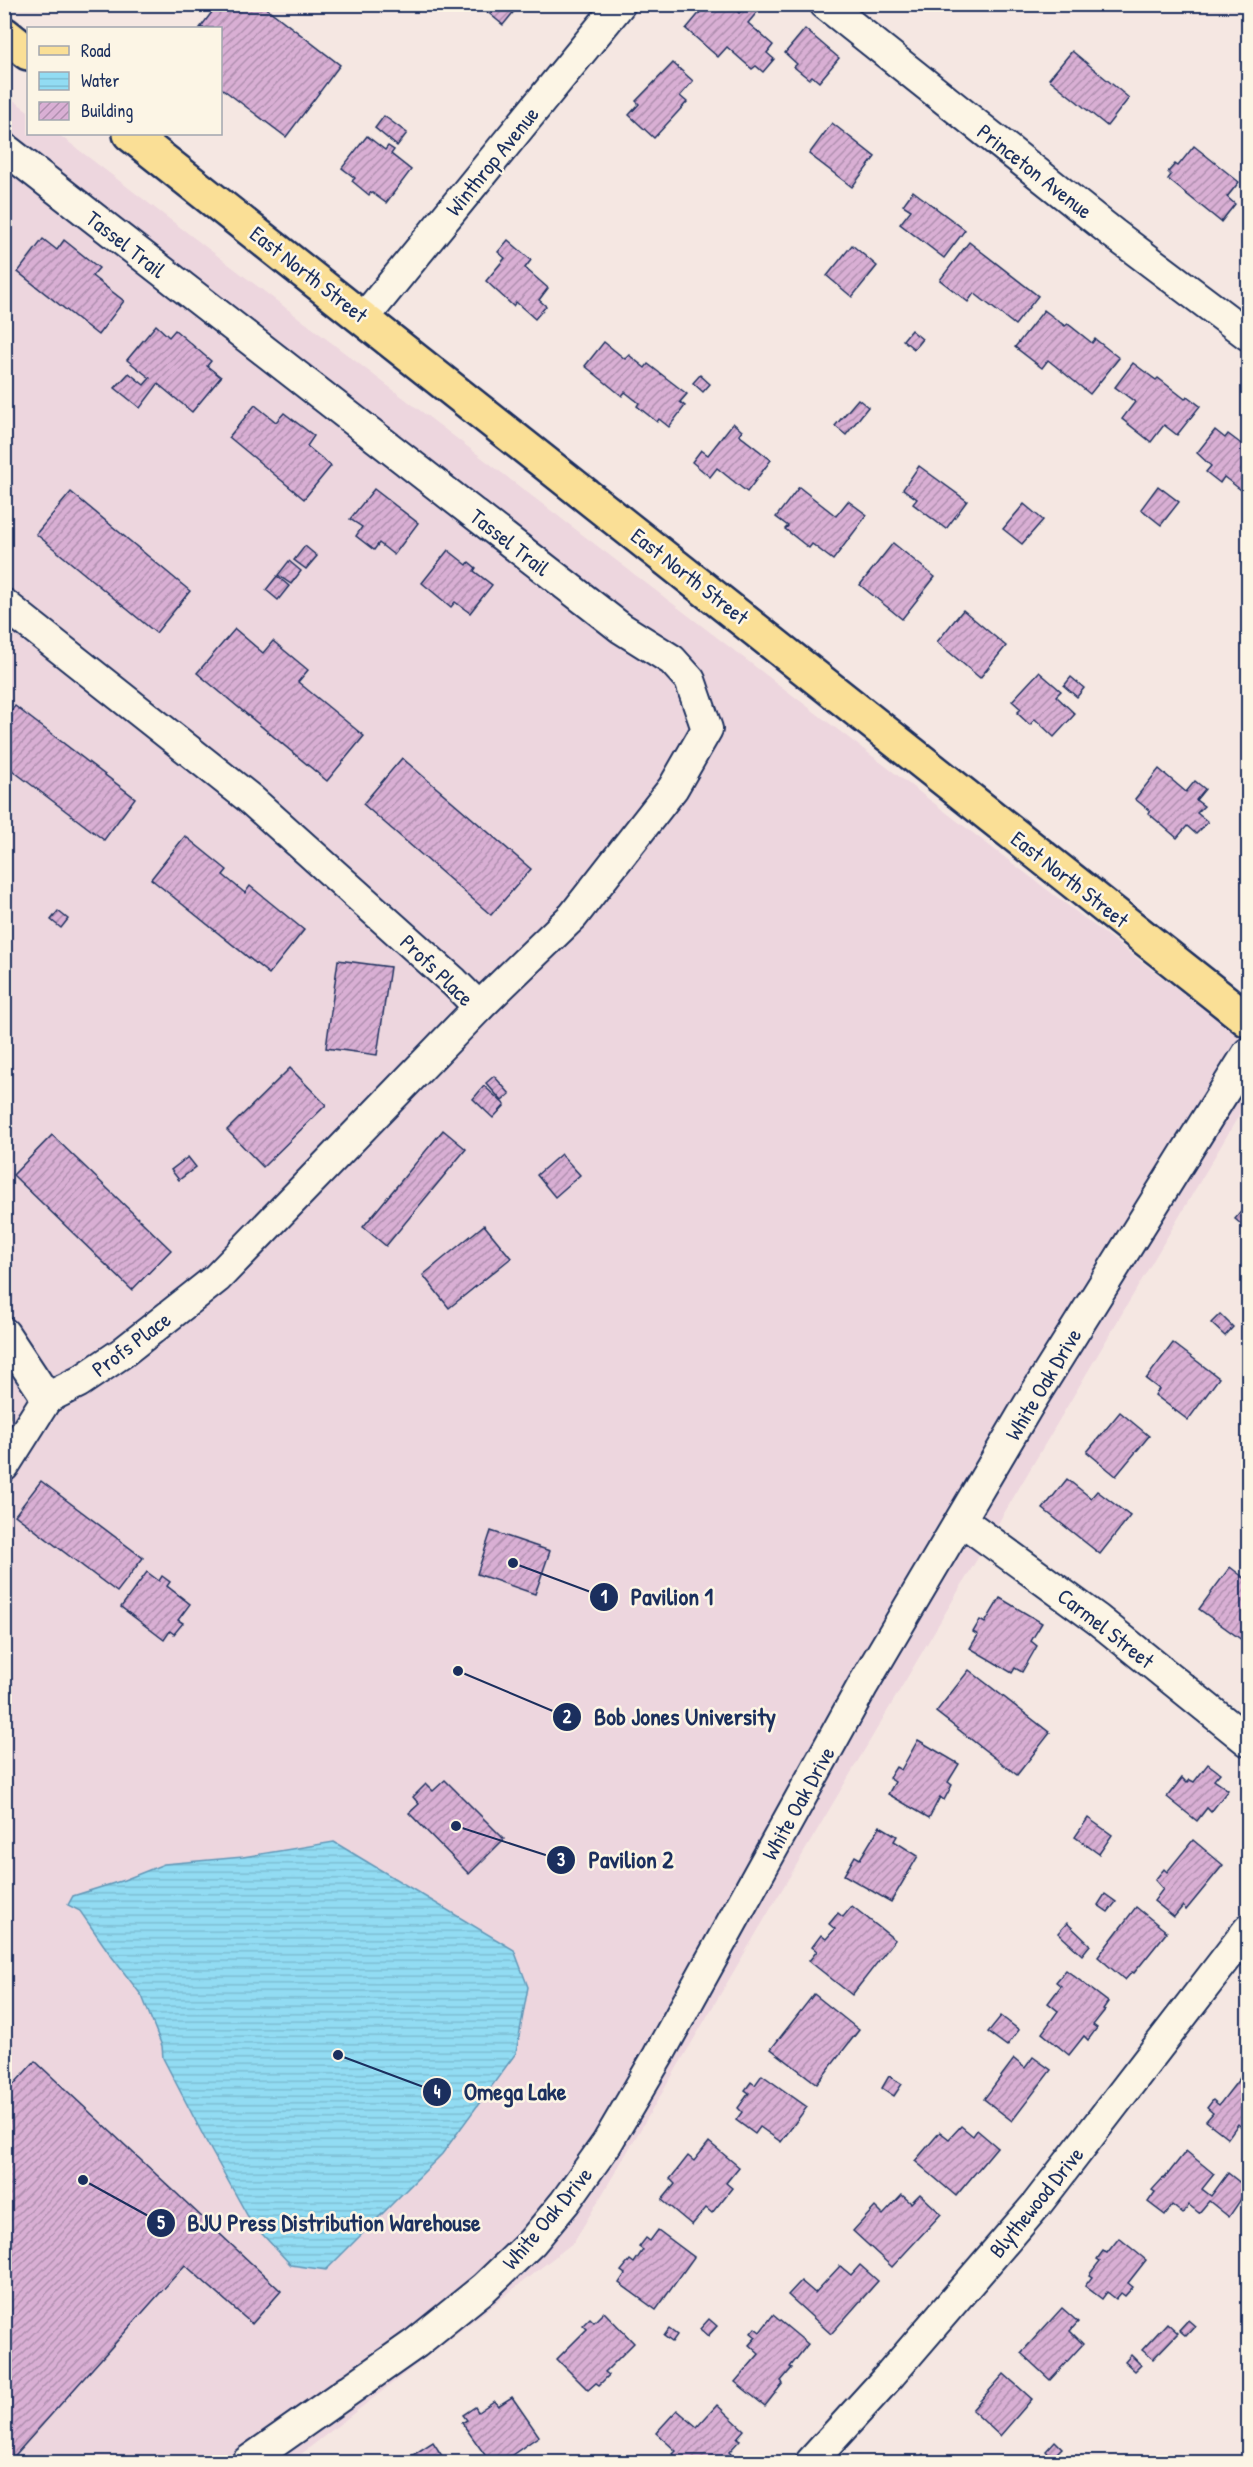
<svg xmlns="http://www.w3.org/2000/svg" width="1253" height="2467" viewBox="0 0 1253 2467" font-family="'Patrick Hand',sans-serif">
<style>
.built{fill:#edd6de}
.green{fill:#c9df94;stroke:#728779;stroke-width:1.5}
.water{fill:url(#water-rules);stroke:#6297b7;stroke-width:1.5}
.building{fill:url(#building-hatch);stroke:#1b2f5e;stroke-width:1.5}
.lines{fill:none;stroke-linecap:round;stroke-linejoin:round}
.minor-casing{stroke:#1b2f5e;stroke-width:34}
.major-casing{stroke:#1b2f5e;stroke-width:38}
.minor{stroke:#fcf5e5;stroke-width:30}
.major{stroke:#fadf96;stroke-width:33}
.labels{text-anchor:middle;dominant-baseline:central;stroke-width:5;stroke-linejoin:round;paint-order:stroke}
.street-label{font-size:22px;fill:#1b2f5e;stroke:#fcf5e5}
.leader{fill:none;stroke:#1b2f5e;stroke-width:2}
.callout-dot{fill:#1b2f5e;stroke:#fcf5e5;stroke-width:2}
.mark-label{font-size:18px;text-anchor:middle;font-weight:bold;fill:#fff}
.callout-label{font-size:24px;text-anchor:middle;font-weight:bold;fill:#1b2f5e;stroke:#fcf5e5;stroke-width:5;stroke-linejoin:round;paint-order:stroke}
</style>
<defs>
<pattern id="water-rules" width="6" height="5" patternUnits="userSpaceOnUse" patternTransform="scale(1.5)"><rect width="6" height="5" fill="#92dcf3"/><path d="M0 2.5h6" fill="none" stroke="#7dbdd3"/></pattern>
<pattern id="building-hatch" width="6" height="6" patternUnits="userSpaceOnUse" patternTransform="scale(1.5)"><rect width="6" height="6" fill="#d9afd4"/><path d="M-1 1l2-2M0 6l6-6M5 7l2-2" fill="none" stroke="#af8faf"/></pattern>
</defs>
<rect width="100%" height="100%" fill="#f5e7e2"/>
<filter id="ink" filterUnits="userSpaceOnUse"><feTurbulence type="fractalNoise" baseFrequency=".0167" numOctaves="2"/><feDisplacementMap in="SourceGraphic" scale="12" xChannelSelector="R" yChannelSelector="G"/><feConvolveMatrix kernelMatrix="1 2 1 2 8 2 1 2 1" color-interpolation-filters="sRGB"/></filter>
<g filter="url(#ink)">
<polygon class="built" points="4,93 28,111 28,134 58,134 1248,1043 1248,1100 574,2242 291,2462 5,2462"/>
<polygon class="green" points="4,1361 9,1366 10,1417 5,1427"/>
<polygon class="water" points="334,1842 514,1950 528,1987 516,2053 442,2154 326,2270 291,2265 251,2222 206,2141 163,2058 162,2046 142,1996 112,1957 80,1911 68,1905 73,1896 124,1880 164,1864 243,1857"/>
<g class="building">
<polygon points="218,4 261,4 340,65 286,137 220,87 220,28 200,28"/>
<polygon points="478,4 520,4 503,25"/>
<polygon points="707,4 729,4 739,13 747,4 750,4 758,11 748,23 773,45 767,53 774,59 763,72 756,66 752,69 727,47 718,57 686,29"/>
<polygon points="805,29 839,58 819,82 812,76 809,79 794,67 797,64 785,53"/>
<polygon points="1072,51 1129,98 1107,126 1049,79"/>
<polygon points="673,63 693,81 680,96 687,102 654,138 629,115 639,104 636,101"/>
<polygon points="384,116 407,133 397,146 375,128"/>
<polygon points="832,123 875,157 852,187 809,154"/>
<polygon points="367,136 385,150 388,146 394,150 391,154 411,170 386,203 371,192 369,195 352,181 355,178 342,168"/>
<polygon points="1194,146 1239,182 1227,197 1235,204 1221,222 1168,179 1171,175 1168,172 1175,164 1178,166"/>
<polygon points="913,191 965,230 944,258 900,224 911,210 903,205"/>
<polygon points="43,239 57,250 64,240 99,268 92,276 124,301 98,335 18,272"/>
<polygon points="508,240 531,260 525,268 548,288 539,300 546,306 535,319 516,302 513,306 486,281 505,258 498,252"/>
<polygon points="969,242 1038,296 1015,325 974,293 968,302 940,280"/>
<polygon points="852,245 877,266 852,297 827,276"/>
<polygon points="1044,310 1065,326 1068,324 1092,343 1095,339 1119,358 1090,394 1048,360 1042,368 1015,347"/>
<polygon points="156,325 169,337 175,330 211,361 207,366 221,377 192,412 158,384 140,408 115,388 129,373 144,385 150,378 127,360"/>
<polygon points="911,330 922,339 914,349 903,340"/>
<polygon points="604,342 625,359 629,355 645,368 648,364 687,394 680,402 685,406 669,427 659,419 657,422 637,406 639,403 625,392 622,396 585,366"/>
<polygon points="1133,363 1156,380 1158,378 1185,399 1187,396 1200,406 1177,435 1164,425 1151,442 1122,419 1135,402 1115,387"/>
<polygon points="700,375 710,384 703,392 693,383"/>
<polygon points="858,399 868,407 846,435 835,426"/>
<polygon points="255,405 276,422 284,413 314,436 307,446 331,466 304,499 229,437"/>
<polygon points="733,423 742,431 739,435 771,460 747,492 717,468 710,477 692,462 701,450 708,455"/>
<polygon points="1215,430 1225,438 1228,434 1248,449 1248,488 1245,493 1224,477 1220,483 1206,472 1211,466 1197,453"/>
<polygon points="919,466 967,501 946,529 913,504 917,499 903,489"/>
<polygon points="1158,486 1179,502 1161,525 1141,509"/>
<polygon points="799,487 836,516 848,501 867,515 833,560 812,544 809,548 785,529 788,526 776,517"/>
<polygon points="374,489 418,523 394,555 379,543 374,550 356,536 362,527 350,519"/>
<polygon points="71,492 190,591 156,633 36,534"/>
<polygon points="1024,504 1043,520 1022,544 1003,529"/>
<polygon points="893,543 935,577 902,619 860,585"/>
<polygon points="305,546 317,556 306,569 294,560"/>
<polygon points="448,550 467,565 469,562 476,568 474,571 492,585 470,613 455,602 451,607 422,583"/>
<polygon points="289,561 301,571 291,584 278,575"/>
<polygon points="277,576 289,586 278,600 266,590"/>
<polygon points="963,610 1006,646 980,678 937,642"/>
<polygon points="235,629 263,653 273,641 308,670 298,682 364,736 327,781 197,673"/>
<polygon points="1039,672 1061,691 1056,696 1075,714 1054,737 1035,719 1030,725 1017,713 1021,709 1012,701"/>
<polygon points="1071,677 1084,688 1077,697 1064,686"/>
<polygon points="15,706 135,798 104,840 4,764 4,720"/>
<polygon points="402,758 531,869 491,915 363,804"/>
<polygon points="1159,769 1186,792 1195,781 1205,789 1196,800 1204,806 1197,813 1208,822 1196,834 1187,826 1177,838 1148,813 1150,811 1135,799"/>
<polygon points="185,836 227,870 223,875 245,893 250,886 304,930 269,974 151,879"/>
<polygon points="58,911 68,919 61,928 51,920"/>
<polygon points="338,960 390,967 377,1055 326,1048"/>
<polygon points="290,1068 326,1105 263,1167 227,1130"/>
<polygon points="494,1076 510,1094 502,1101 486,1083"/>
<polygon points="484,1086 505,1105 493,1118 473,1099"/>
<polygon points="443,1130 466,1149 386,1246 363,1227"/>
<polygon points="52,1135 171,1250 132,1290 13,1175"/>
<polygon points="561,1154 580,1175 555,1197 537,1175"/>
<polygon points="188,1157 196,1167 179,1180 171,1170"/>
<polygon points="1248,1203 1248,1230 1235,1219"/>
<polygon points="484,1225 511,1258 449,1308 423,1275"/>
<polygon points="1220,1314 1233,1327 1225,1336 1211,1323"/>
<polygon points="1173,1343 1219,1378 1188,1420 1155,1395 1159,1389 1146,1379"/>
<polygon points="1120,1412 1149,1436 1116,1476 1087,1452"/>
<polygon points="1067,1479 1091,1498 1097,1491 1130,1516 1100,1554 1043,1509"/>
<polygon points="41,1481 143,1558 117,1592 15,1515"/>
<polygon points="491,1531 550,1551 535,1594 477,1574"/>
<polygon points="1230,1567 1248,1581 1248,1632 1242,1640 1199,1609"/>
<polygon points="147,1572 159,1581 162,1576 170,1582 167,1586 190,1604 178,1620 183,1623 174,1634 170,1631 164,1640 121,1607"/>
<polygon points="1000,1598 1042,1623 1031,1641 1037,1646 1022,1672 1015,1668 1012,1673 970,1648 978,1635 973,1632 980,1620 985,1623"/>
<polygon points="969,1670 1050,1733 1017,1775 936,1712"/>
<polygon points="918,1740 959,1764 948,1782 952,1785 944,1800 940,1797 929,1818 888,1794 895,1782 889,1778 896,1767 901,1770"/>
<polygon points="1208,1764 1220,1773 1214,1780 1228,1790 1211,1812 1207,1808 1197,1821 1167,1797 1182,1778 1187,1783 1190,1780 1194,1782"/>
<polygon points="445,1780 504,1839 469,1874 409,1813 419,1804 413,1797 426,1784 433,1791"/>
<polygon points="1088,1818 1112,1835 1099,1854 1075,1837"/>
<polygon points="880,1826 897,1836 894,1841 918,1856 891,1902 844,1875 855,1856 860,1859"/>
<polygon points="1193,1840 1223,1865 1186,1910 1183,1906 1174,1917 1154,1901 1163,1889 1155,1880 1164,1869 1167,1872"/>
<polygon points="1105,1894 1116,1902 1108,1912 1098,1905"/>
<polygon points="852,1906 895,1940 852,1995 809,1961 817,1951 812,1947 821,1935 826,1939 835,1929 829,1924 838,1913 843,1917"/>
<polygon points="1136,1907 1167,1932 1134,1973 1132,1972 1125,1980 1098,1957"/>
<polygon points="1067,1923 1090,1945 1082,1955 1058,1933"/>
<polygon points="1066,1970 1108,2002 1103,2009 1105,2010 1093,2025 1097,2028 1088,2040 1084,2036 1069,2055 1042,2033 1058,2011 1048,2003 1061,1986 1056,1982"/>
<polygon points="814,1994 859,2030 817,2084 771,2049"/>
<polygon points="1001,2016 1019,2030 1007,2046 988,2032"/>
<polygon points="1033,2057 1051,2070 1012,2121 984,2099 1014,2059 1025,2068"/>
<polygon points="35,2061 281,2291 252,2324 185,2265 9,2462 4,2462 4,2095"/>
<polygon points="1247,2069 1248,2130 1247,2132 1238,2124 1228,2138 1206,2121 1213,2113 1207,2108 1213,2100 1219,2105"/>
<polygon points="762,2075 807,2107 781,2142 760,2127 755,2134 736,2120 742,2112 738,2108 749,2093 745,2090 751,2082 755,2085"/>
<polygon points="889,2076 902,2084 894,2096 882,2088"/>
<polygon points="961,2126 973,2136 977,2130 997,2147 956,2196 915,2161 940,2132 949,2139"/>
<polygon points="709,2142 739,2167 726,2183 732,2188 712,2213 706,2208 692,2225 662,2200 675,2184 670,2179 688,2156 694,2161"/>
<polygon points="1186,2151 1214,2174 1202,2189 1211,2196 1228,2173 1248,2189 1229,2217 1209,2201 1199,2213 1189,2205 1183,2214 1172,2205 1165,2215 1148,2202 1155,2192 1152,2190 1163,2178 1164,2179"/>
<polygon points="920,2194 941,2214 892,2267 853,2231 875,2207 883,2215 902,2195 911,2203"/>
<polygon points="658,2230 694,2257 656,2310 619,2283 625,2274 621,2271 630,2260 634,2263 643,2250 639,2247 646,2238 650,2241"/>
<polygon points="1119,2238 1146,2260 1128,2283 1133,2287 1125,2296 1121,2293 1116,2299 1107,2292 1102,2299 1085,2286 1092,2277 1089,2275 1100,2261 1097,2259 1103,2251 1107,2253"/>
<polygon points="860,2265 878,2281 831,2334 788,2295 801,2281 815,2293 840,2266 851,2275"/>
<polygon points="1062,2308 1078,2322 1070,2331 1083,2344 1050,2380 1021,2353"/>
<polygon points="604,2312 634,2343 605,2372 609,2375 599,2385 596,2383 588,2390 557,2359 587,2329 583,2325 590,2318 594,2322"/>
<polygon points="773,2315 808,2344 790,2367 792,2368 781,2381 783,2383 765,2406 735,2382 759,2354 749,2345 756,2337 751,2333 755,2328 760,2332"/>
<polygon points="709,2319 717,2326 708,2336 700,2329"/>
<polygon points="1188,2320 1195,2326 1186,2336 1179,2330"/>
<polygon points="1167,2323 1178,2333 1153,2359 1142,2350"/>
<polygon points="669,2329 677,2335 672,2342 664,2336"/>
<polygon points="1131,2355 1141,2365 1135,2371 1125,2362"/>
<polygon points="1004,2374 1032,2399 1000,2436 972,2410"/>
<polygon points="512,2397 539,2436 502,2462 490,2462 462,2423 467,2420 463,2415 475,2407 478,2412 494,2401 498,2406"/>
<polygon points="717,2405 744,2430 737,2438 740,2440 729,2452 731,2454 724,2462 682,2462 673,2454 676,2451 656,2433 677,2410 697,2427"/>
<polygon points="1055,2441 1062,2448 1052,2458 1046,2451"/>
<polygon points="433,2442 446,2462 402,2462"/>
<polygon points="923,2454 933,2462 916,2462"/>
</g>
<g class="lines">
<defs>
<g id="minor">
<polyline points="825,4 1114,234 1248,335"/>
<polyline points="4,148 621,628 672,660 690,680 707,729 673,788 573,916 479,1007 217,1278 122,1353 79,1382 47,1398"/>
<polyline points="364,318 620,4"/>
<polyline points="4,604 249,798 454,982 479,1007"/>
<polyline points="4,1333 47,1398"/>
<polyline points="4,1466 47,1398"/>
<polyline points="961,1520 1097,1619 1248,1741"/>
<polyline points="247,2462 416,2343 484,2288 532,2242 565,2202 607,2143 658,2056 863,1685 1029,1404 1248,1053"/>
<polyline points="811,2462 891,2374 1037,2204 1248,1930"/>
</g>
<g id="major">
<polyline points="4,34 28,53"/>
<polyline points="130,134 1248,1020"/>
</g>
</defs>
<use href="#minor" class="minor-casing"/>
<use href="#major" class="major-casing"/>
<use href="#minor" class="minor"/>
<use href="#major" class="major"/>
</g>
</g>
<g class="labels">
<g class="street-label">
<text transform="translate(492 161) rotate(-51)">Winthrop Avenue</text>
<text transform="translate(1035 171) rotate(38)">Princeton Avenue</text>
<text transform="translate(126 244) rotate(38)">Tassel Trail</text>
<text transform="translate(309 274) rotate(38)">East North Street</text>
<text transform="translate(510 542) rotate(38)">Tassel Trail</text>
<text transform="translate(690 576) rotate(38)">East North Street</text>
<text transform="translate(1070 879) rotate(38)">East North Street</text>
<text transform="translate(437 970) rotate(44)">Profs Place</text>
<text transform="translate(131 1344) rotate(-37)">Profs Place</text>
<text transform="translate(1043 1384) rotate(-59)">White Oak Drive</text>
<text transform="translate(1106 1628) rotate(38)">Carmel Street</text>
<text transform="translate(798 1803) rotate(-61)">White Oak Drive</text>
<text transform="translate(1036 2202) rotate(-51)">Blythewood Drive</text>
<text transform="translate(547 2218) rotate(-50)">White Oak Drive</text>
</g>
</g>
<path class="leader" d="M513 1563L604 1597M458 1671L567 1717M456 1826L561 1860M338 2055L437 2092M83 2180L161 2223"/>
<g class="callout-dot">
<circle cx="513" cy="1563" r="6"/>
<circle cx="458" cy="1671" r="6"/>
<circle cx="456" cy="1826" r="6"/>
<circle cx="338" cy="2055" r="6"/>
<circle cx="83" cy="2180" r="6"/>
<circle cx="604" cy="1597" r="15"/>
<circle cx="567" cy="1717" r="15"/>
<circle cx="561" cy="1860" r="15"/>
<circle cx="437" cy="2092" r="15"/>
<circle cx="161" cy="2223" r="15"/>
</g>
<g class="mark-label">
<text x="604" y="1603">1</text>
<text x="567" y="1723">2</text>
<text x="561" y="1866">3</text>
<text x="437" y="2098">4</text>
<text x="161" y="2229">5</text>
</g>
<g class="callout-label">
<text x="672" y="1605">Pavilion 1</text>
<text x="685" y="1725">Bob Jones University</text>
<text x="631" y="1868">Pavilion 2</text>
<text x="515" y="2100">Omega Lake</text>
<text x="334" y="2231">BJU Press Distribution Warehouse</text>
</g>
<rect width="1253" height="2467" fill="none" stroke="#fcf5e5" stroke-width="24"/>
<rect x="12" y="12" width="1229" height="2443" fill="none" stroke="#1b2f5e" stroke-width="2" filter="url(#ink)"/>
<rect x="27" y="27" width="195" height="108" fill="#fcf5e5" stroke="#a2a6af" stroke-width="1.5"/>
<rect x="39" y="46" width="30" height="9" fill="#fadf96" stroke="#a2a6af" stroke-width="1.5"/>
<text x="81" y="57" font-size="18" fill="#1b2f5e">Road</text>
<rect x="39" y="72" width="30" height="18" fill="url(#water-rules)" stroke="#a2a6af" stroke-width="1.5"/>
<text x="81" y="87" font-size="18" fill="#1b2f5e">Water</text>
<rect x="39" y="102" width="30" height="18" fill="url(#building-hatch)" stroke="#a2a6af" stroke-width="1.5"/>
<text x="81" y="117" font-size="18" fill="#1b2f5e">Building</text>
</svg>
